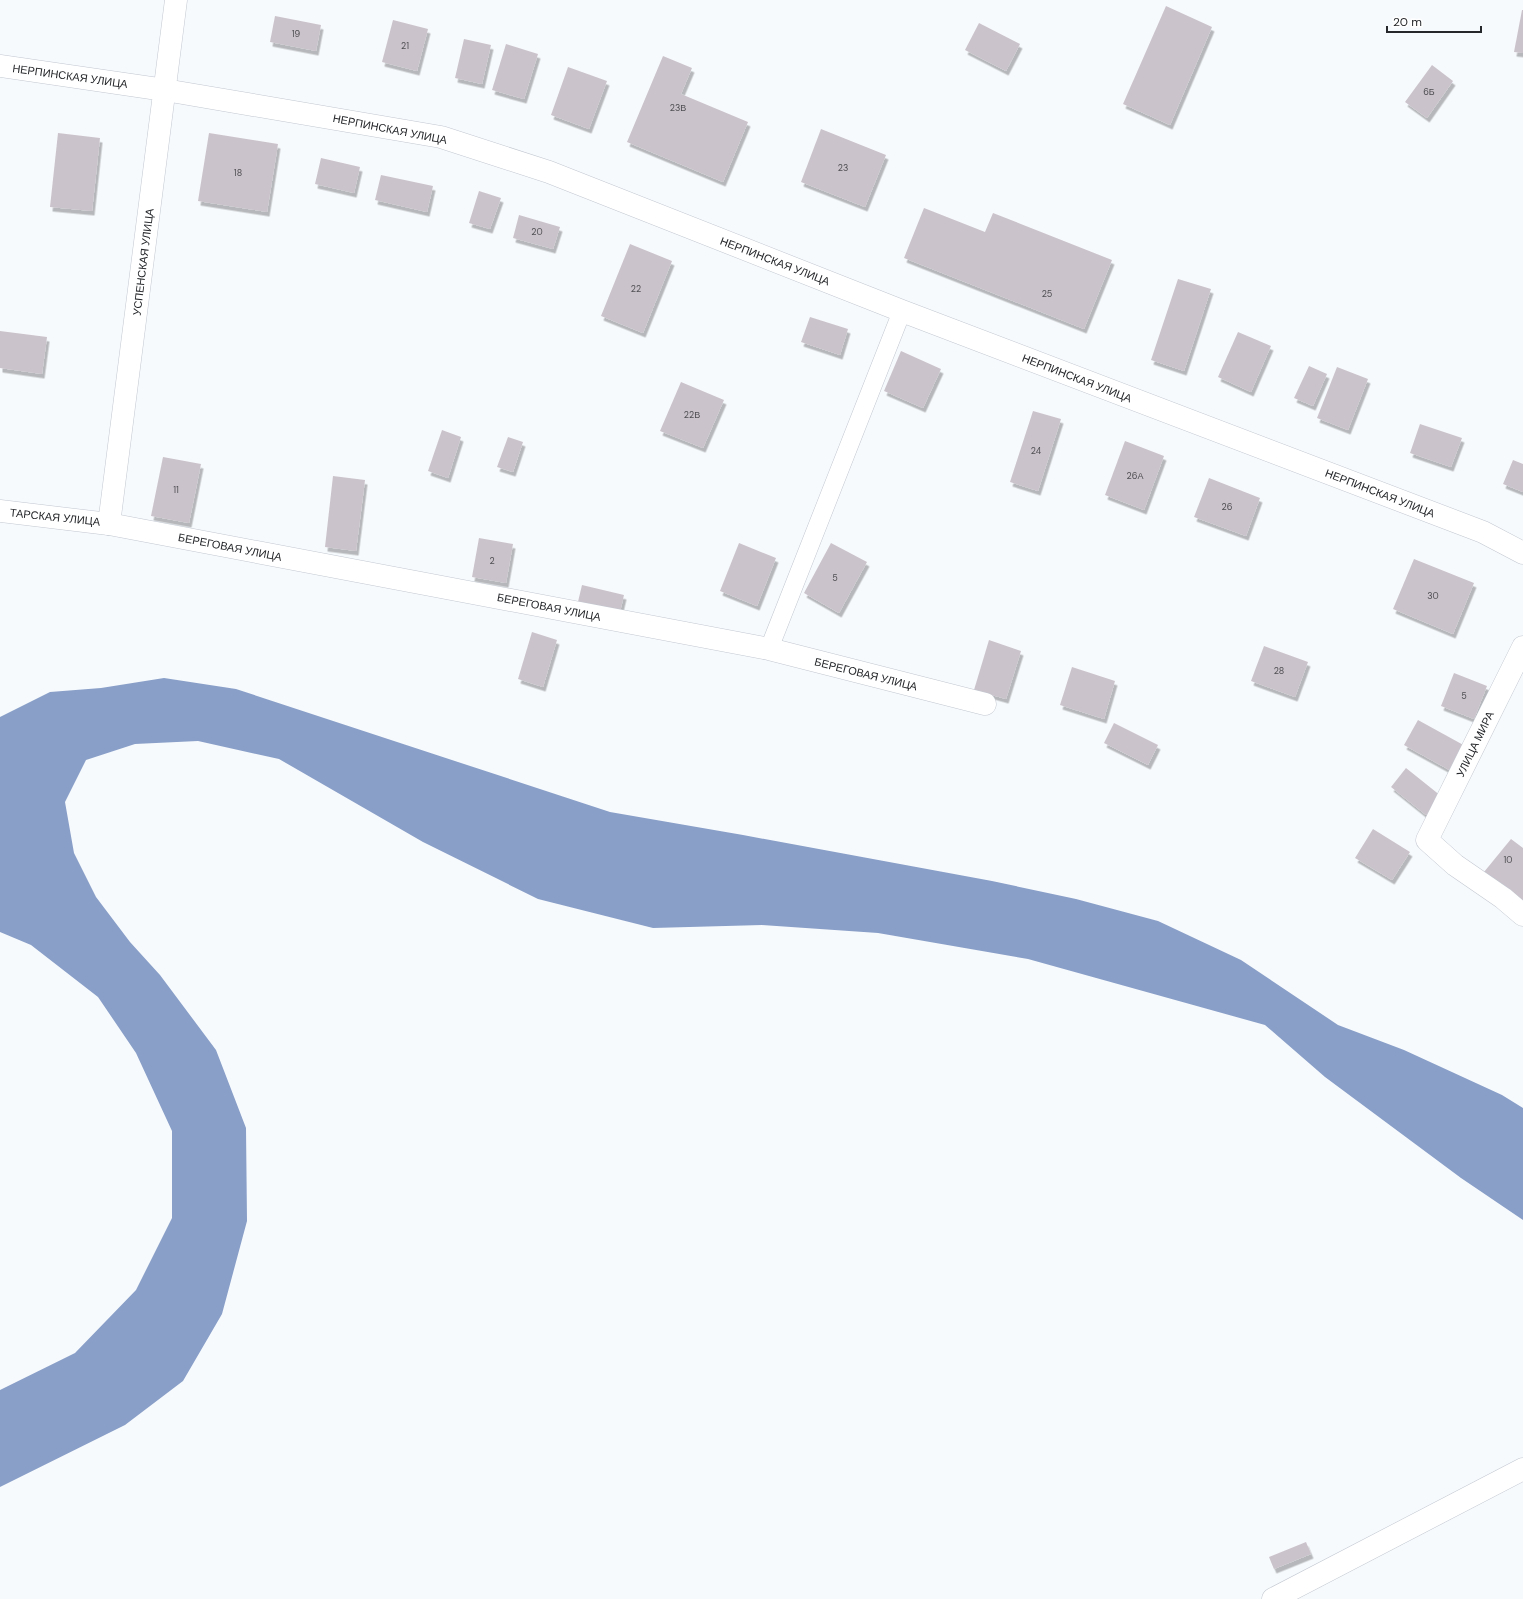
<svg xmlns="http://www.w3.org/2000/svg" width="1523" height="1599" viewBox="0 0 1523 1599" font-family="'DM Sans',sans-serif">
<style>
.water{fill:#899fc8}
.building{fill:#cbc3cb;filter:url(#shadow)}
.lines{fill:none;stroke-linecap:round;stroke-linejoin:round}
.service-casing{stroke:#c2c8d1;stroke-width:19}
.minor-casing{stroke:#c2c8d1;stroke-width:23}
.secondary-casing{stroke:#c2c8d1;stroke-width:23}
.service{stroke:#fff;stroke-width:18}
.minor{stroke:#fff;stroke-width:22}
.secondary{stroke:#fff;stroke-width:22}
.labels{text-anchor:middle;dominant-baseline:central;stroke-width:3;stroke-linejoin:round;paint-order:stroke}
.number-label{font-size:9px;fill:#4e4e52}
.street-label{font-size:11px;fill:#25272a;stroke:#fff}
</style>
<defs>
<filter id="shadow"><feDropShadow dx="2.5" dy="4.5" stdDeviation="0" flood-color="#0004"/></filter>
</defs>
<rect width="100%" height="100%" fill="#f7fafd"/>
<polygon class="water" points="164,678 236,689 610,812 743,835 992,881 1076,899 1158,921 1241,960 1338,1025 1404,1050 1502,1095 1523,1108 1523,1220 1461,1178 1325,1077 1265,1025 1028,959 878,933 762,925 653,928 538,899 423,842 279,759 198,741 135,744 86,760 65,802 74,853 96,897 130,942 160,975 216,1050 246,1128 247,1221 222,1314 183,1381 125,1425 0,1487 0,1390 75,1353 136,1290 172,1218 172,1131 136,1053 98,997 31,945 0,932 0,717 50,692 101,688"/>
<g class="building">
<polygon points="1166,6 1212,27 1170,125 1123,104"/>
<polygon points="1522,10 1523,10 1523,53 1514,52"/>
<polygon points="275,16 321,25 316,51 270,42"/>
<polygon points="393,20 428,29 417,71 382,62"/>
<polygon points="979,23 1020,44 1006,71 965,50"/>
<polygon points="464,39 491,45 482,84 455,78"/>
<polygon points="506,44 538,54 524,99 492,90"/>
<polygon points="663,56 692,68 681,94 748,122 723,182 627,142"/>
<polygon points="1432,65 1453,81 1427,118 1405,102"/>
<polygon points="568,67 607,81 589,129 551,115"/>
<polygon points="821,129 886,155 865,207 801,182"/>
<polygon points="58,133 100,138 92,211 50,207"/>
<polygon points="209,133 278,144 267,212 198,201"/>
<polygon points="321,158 360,167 354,193 315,184"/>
<polygon points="381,175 433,186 427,212 375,200"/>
<polygon points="479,191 501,198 490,229 469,223"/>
<polygon points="924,208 985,232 993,213 1112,260 1084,329 904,258"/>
<polygon points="519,215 560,227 553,249 513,238"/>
<polygon points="630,244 672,261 643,333 601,316"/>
<polygon points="1178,279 1211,289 1184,371 1151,360"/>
<polygon points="810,317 848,329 840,355 801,342"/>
<polygon points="0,331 47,337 42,374 0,368"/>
<polygon points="1238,332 1271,346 1251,392 1218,377"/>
<polygon points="901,351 941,369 923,408 884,391"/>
<polygon points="1309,366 1327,374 1313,406 1294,398"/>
<polygon points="1337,367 1368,379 1348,430 1317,418"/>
<polygon points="681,382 724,400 703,448 660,431"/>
<polygon points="1033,411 1061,419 1038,491 1010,482"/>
<polygon points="1420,424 1462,438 1451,467 1410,453"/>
<polygon points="442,430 461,437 448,478 428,471"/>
<polygon points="508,437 523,442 513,472 497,467"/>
<polygon points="1125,441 1164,456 1144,510 1105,495"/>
<polygon points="163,457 201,464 189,523 151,516"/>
<polygon points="1513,460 1523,464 1523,492 1503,484"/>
<polygon points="333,476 365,480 356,551 325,547"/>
<polygon points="1209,478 1260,498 1246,536 1194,517"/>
<polygon points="479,538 513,544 506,583 472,577"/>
<polygon points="739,543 776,558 757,606 720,591"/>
<polygon points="831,543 867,562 839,613 804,593"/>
<polygon points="1414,559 1474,583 1453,634 1393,609"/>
<polygon points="582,585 624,595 619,616 577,606"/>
<polygon points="532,632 557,640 543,687 518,679"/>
<polygon points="989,640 1021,651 1006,699 974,690"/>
<polygon points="1264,646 1308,662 1295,697 1251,681"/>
<polygon points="1072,667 1115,681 1104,719 1060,705"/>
<polygon points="1454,673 1487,686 1474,719 1441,706"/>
<polygon points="1418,720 1467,747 1453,772 1404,745"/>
<polygon points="1114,723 1158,745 1148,765 1104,743"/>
<polygon points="1406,768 1441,796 1426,815 1391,787"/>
<polygon points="1373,829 1410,852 1392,880 1355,858"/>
<polygon points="1511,839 1523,848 1523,902 1484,872"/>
<polygon points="1306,1542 1311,1554 1274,1569 1269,1557"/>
</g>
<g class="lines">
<defs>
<polyline id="service" points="769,649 902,311"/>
<g id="minor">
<polyline points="0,511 109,524 769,649 985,704"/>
<polyline points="109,524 176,0"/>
<polyline points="1523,647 1427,840 1455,865 1503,898 1523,915"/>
<polyline points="1273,1599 1523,1469"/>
</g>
<polyline id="secondary" points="0,66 165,90 441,137 549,172 902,311 1483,532 1523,553"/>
</defs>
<use href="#service" class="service-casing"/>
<use href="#minor" class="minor-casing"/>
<use href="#secondary" class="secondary-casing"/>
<use href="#service" class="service"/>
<use href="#minor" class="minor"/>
<use href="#secondary" class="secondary"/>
</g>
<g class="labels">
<g class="number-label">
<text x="296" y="34">19</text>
<text x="405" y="46">21</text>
<text x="1429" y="92">6Б</text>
<text x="678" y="108">23В</text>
<text x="843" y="168">23</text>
<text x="238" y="173">18</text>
<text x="537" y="232">20</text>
<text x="636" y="289">22</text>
<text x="1047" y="294">25</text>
<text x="692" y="415">22В</text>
<text x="1036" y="451">24</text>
<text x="1135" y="476">26А</text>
<text x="176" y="490">11</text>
<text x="1227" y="507">26</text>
<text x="492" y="561">2</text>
<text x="835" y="578">5</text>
<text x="1433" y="596">30</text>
<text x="1279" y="671">28</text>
<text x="1464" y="696">5</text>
<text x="1508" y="860">10</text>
</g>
<g class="street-label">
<text transform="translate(70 76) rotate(8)">НЕРПИНСКАЯ УЛИЦА</text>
<text transform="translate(390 129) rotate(11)">НЕРПИНСКАЯ УЛИЦА</text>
<text transform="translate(775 261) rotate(21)">НЕРПИНСКАЯ УЛИЦА</text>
<text transform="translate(143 262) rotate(-83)">УСПЕНСКАЯ УЛИЦА</text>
<text transform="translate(1077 378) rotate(21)">НЕРПИНСКАЯ УЛИЦА</text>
<text transform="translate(1380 493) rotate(21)">НЕРПИНСКАЯ УЛИЦА</text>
<text transform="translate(55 517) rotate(6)">ТАРСКАЯ УЛИЦА</text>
<text transform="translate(230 547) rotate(11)">БЕРЕГОВАЯ УЛИЦА</text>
<text transform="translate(549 607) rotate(11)">БЕРЕГОВАЯ УЛИЦА</text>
<text transform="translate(866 674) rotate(14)">БЕРЕГОВАЯ УЛИЦА</text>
<text transform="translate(1475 744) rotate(-64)">УЛИЦА МИРА</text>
</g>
</g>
<path d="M1387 26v6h94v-6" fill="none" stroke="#25272a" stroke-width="2"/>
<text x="1393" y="26" font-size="12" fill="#25272a" stroke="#ffffff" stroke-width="3" paint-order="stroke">20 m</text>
</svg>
